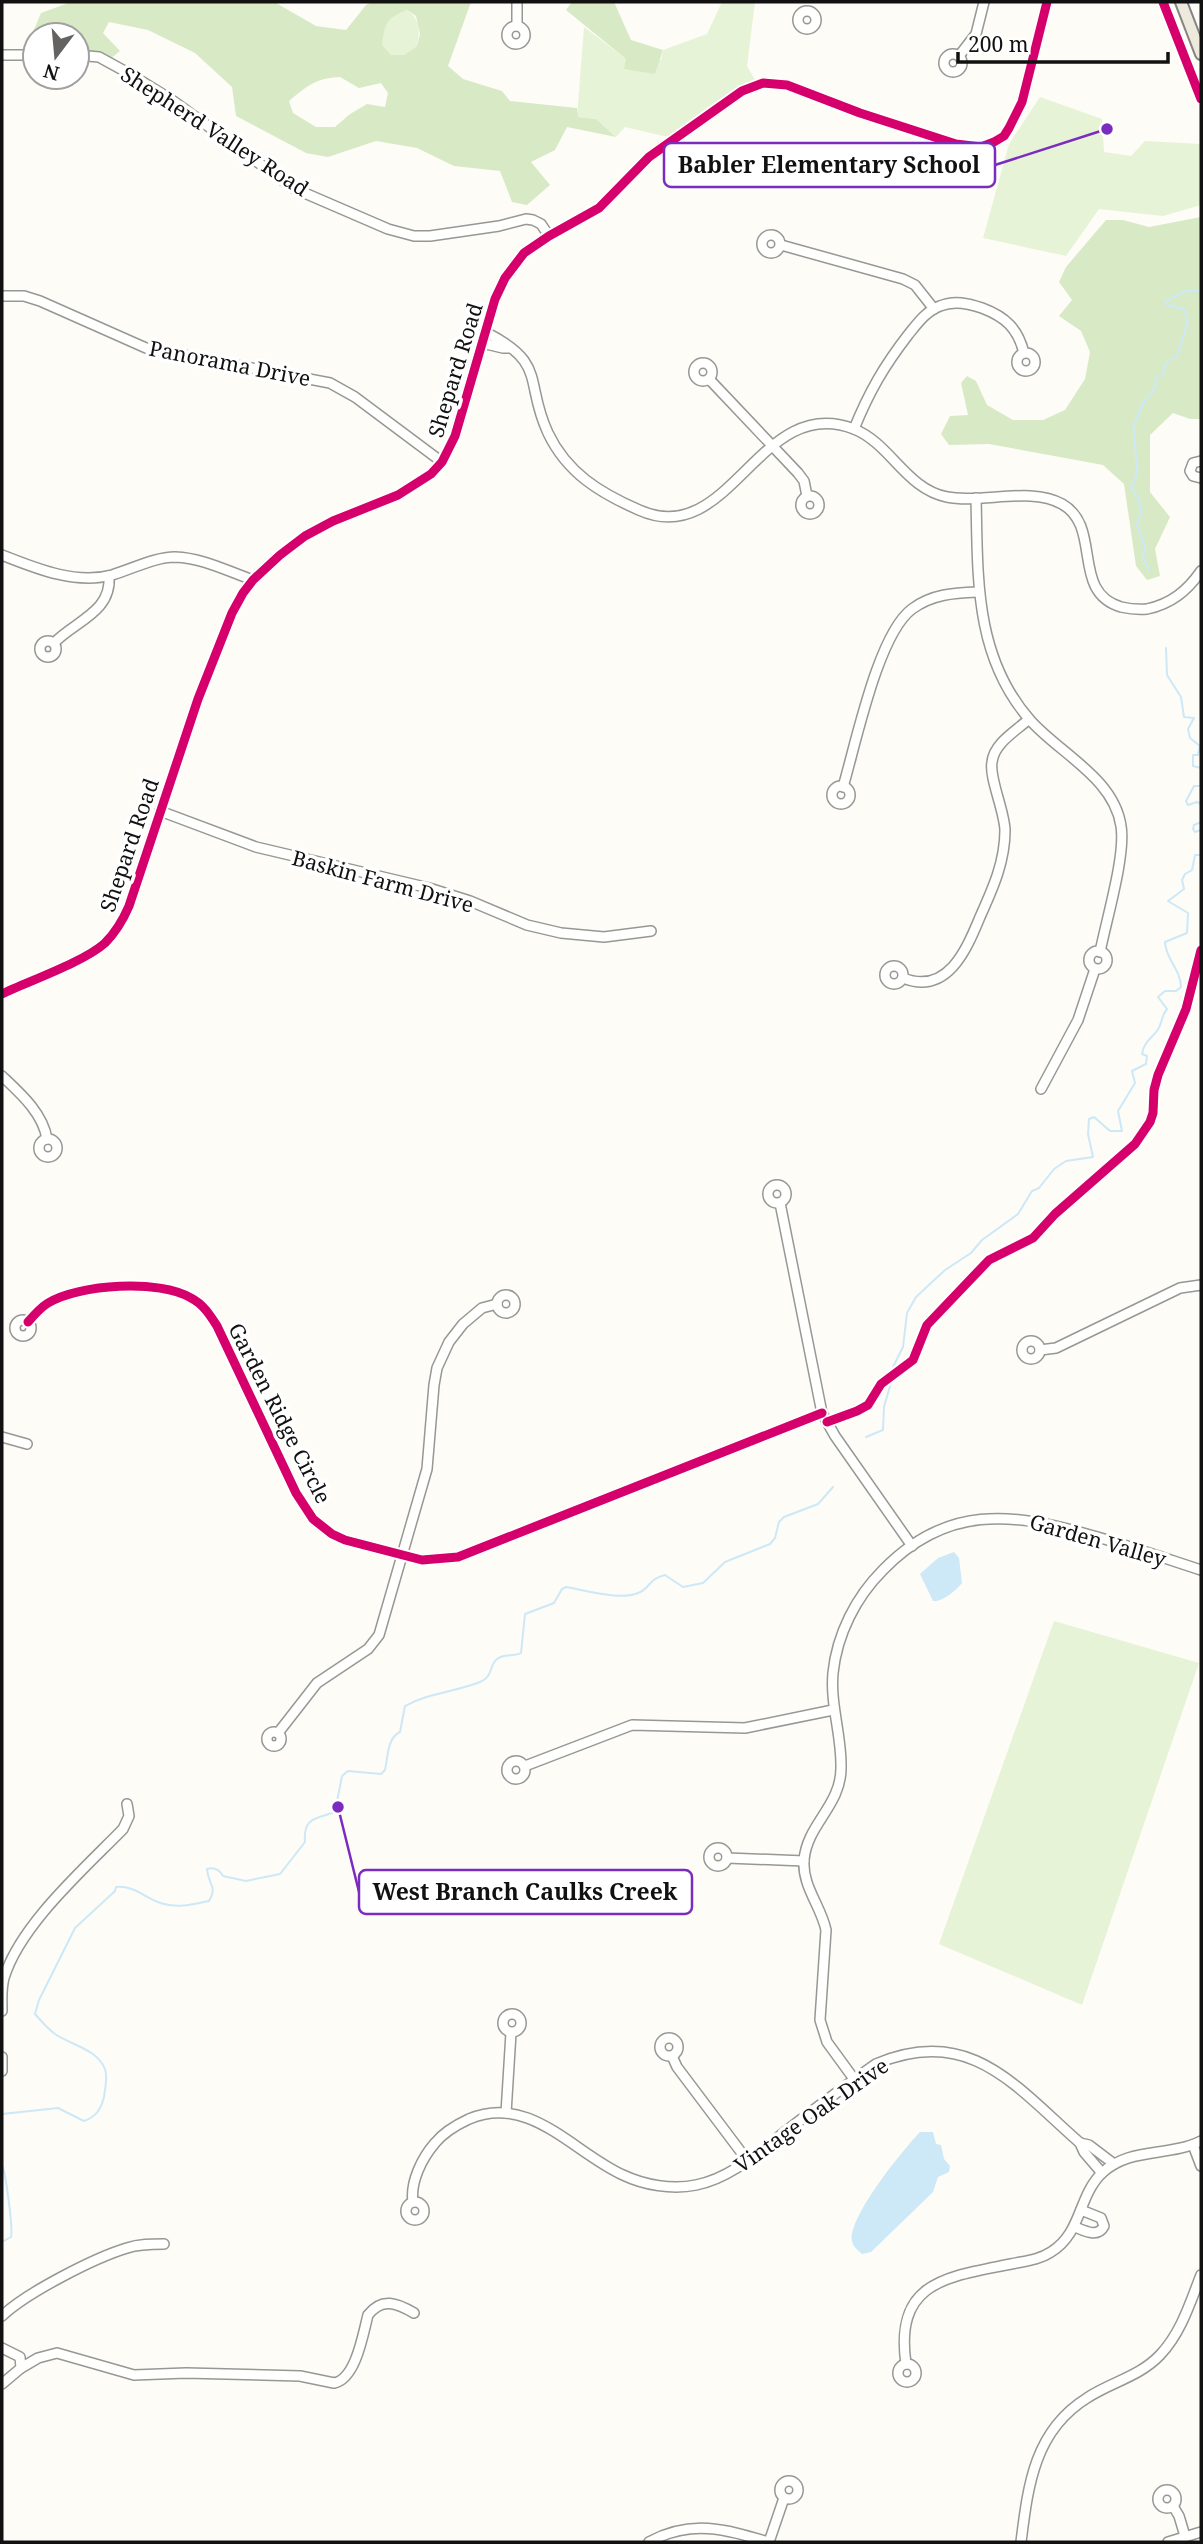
<svg xmlns="http://www.w3.org/2000/svg" width="1203" height="2544" viewBox="0 0 1203 2544" font-family="'Noto Serif',serif">
<style>
.green{fill:#e7f3d7}
.forest{fill:#d8eac5;fill-rule:evenodd}
.water{fill:#cde8f7}
.lines{fill:none;stroke-linecap:round;stroke-linejoin:round}
.stream{stroke:#cde8f7;stroke-width:2}
.minor-casing{stroke:#979795;stroke-width:12}
.major-casing{stroke:#858482;stroke-width:14}
.minor{stroke:#fffffe;stroke-width:9}
.major{stroke:#ede9dc;stroke-width:10}
.cycleway-casing{stroke:#fff;stroke-width:13}
.cycleway{stroke:#d6006c;stroke-width:9}
.labels{text-anchor:middle;dominant-baseline:central;stroke-width:7;stroke-linejoin:round;paint-order:stroke}
.street-label{font-size:21px;fill:#111;stroke:#fff}
.leader{fill:none;stroke:#7b2cbf;stroke-width:2.5}
.callout-dot{fill:#7b2cbf;stroke:#fff;stroke-width:2.5}
.callout{fill:#fff;stroke:#7b2cbf;stroke-width:2.5}
.callout-label{font-size:23px;text-anchor:middle;font-weight:bold;fill:#111}
</style>
<rect width="100%" height="100%" fill="#fdfcf7"/>
<g class="green">
<polygon points="722,2 755,2 747,66 755,80 668,137 625,127 616,137 596,119 577,117 584,27 626,59 661,60 663,50 707,34"/>
<path d="M407 10C420 19 420 31 417 46L404 55H391L381 45C385 23 386 18 407 10Z"/>
<polygon points="1040,97 1102,119 1104,152 1131,156 1145,141 1201,144 1201,205 1163,216 1099,209 1066,256 983,238 1009,144"/>
<polygon points="1054,1621 1199,1663 1082,2005 939,1944"/>
</g>
<g class="forest">
<path d="M71 2H266L276 3 316 26 346 30 366 5 372 2H471L448 66 463 79 502 91 510 101 577 108 578 117 596 119 616 137 567 127 555 150 531 162 550 185 527 205 512 202 500 171 454 166 417 148 376 141 328 157 306 153 236 116 232 87 195 53 148 30 109 22 103 33 120 51 110 59 77 51V35H36L33 32 41 13ZM407 10 416 16 420 34 417 46 404 55H391L382 45C385 24 386 18 407 10ZM340 77 359 88 381 83 388 93 385 107 367 104 350 114 335 127H316L293 113 289 101C307 86 316 78 340 77Z"/>
<polygon points="572,2 614,2 631,40 663,50 655,74 624,69 626,59 566,10"/>
<polygon points="1201,217 1201,419 1190,419 1173,413 1150,435 1150,492 1170,517 1155,549 1160,576 1147,580 1136,566 1124,484 1103,465 989,444 949,445 941,434 950,416 968,415 961,383 967,376 976,381 987,405 1013,420 1043,420 1065,410 1085,379 1090,352 1081,331 1059,316 1072,300 1059,282 1066,267 1106,220 1123,220 1149,227"/>
</g>
<g class="water">
<path d="M954 1552 959 1558 962 1583C956 1590 943 1602 933 1601L920 1574 938 1558Z"/>
<path d="M920 2132H933L936 2144 941 2145 944 2159 950 2166 949 2172 938 2177 933 2192 871 2252 862 2254C858 2250 853 2247 852 2241 848 2217 903 2150 920 2132Z"/>
</g>
<g class="lines">
<g class="stream">
<path d="M1149 571 1143 557 1145 546 1137 526 1141 509 1139 499 1131 488C1133 484 1135 480 1136 476 1137 473 1135 431 1133 427L1143 403 1155 389 1156 378 1163 374 1165 364 1178 355C1180 338 1193 325 1184 309L1167 305 1166 301 1187 291 1201 290"/>
<polyline points="1166,648 1167,675 1181,697 1184,717 1194,718 1188,729 1190,738 1200,746 1198,755 1193,755 1193,766 1201,768"/>
<polyline points="1201,786 1194,786 1186,801 1188,805 1197,802 1201,804"/>
<polyline points="1201,822 1194,825 1193,829 1195,832 1201,830"/>
<path d="M893 1367 903 1347 907 1313 916 1297 945 1270 971 1253 982 1240 1018 1214 1032 1191 1039 1188 1054 1169 1066 1161 1093 1157 1088 1134 1089 1119 1094 1117 1110 1131H1122L1118 1111 1135 1083 1132 1071 1146 1064 1147 1056 1142 1054C1144 1039 1157 1036 1160 1025 1163 1018 1162 1015 1167 1009L1158 997 1165 991H1176L1181 987C1181 970 1165 958 1165 942L1187 933 1188 913 1168 901 1184 889 1182 880 1185 874 1192 870 1195 855H1201"/>
<polyline points="866,1437 883,1430 884,1407 892,1379"/>
<path d="M2 2114 58 2108 84 2121C96 2117 101 2109 104 2097 105 2088 108 2078 105 2069 97 2049 71 2045 55 2034 48 2029 41 2021 35 2014L39 2000 75 1928 115 1891 116 1887C135 1885 147 1900 164 1904 180 1908 193 1904 209 1901 218 1886 208 1885 207 1869 214 1867 219 1869 223 1876L246 1881 280 1874 305 1842C303 1816 317 1819 335 1812L342 1776 348 1771 381 1774 385 1770C388 1757 387 1738 400 1732L405 1706C428 1693 455 1692 480 1682 492 1677 489 1669 495 1661 501 1653 514 1657 521 1653L525 1614 554 1603 562 1589 566 1587C585 1590 620 1601 638 1593 651 1588 648 1579 665 1575L683 1587 703 1583 725 1562 770 1544 775 1538 779 1522 784 1517 818 1504 833 1487"/>
<path d="M2 2165C6 2174 13 2228 11 2237L2 2242"/>
</g>
<defs>
<g id="minor">
<circle cx="807" cy="20" r="9"/>
<circle cx="516" cy="35" r="9"/>
<polyline points="517,26 517,2"/>
<circle cx="953" cy="63" r="9"/>
<polyline points="2,55 35,55"/>
<polyline points="77,55 99,57 130,74 172,100 293,188 388,229 414,236 430,236 499,226 526,219 533,220 541,224 549,236"/>
<polyline points="959,56 976,34 984,2"/>
<circle cx="771" cy="244" r="9"/>
<polyline points="781,245 903,279 915,285 934,309"/>
<polyline points="2,296 24,296 40,301 146,348 330,383 355,397 442,462"/>
<path d="M485 332C548 363 524 382 548 433 567 473 600 493 639 510 731 551 759 392 854 429 891 444 906 489 947 497 981 504 1031 486 1062 504 1103 527 1070 592 1121 607 1130 609 1137 610 1147 609 1171 604 1187 591 1201 571"/>
<polyline points="482,343 503,348 509,348"/>
<circle cx="1026" cy="362" r="9"/>
<circle cx="703" cy="372" r="9"/>
<polyline points="709,379 798,473 804,481 807,496"/>
<path d="M854 429C869 392 884 366 908 335 917 324 926 311 940 306 954 300 968 303 982 308 1006 317 1018 329 1024 353"/>
<polyline points="1201,461 1193,463 1190,471 1193,476 1201,478"/>
<circle cx="810" cy="505" r="9"/>
<path d="M976 498C978 577 974 656 1030 720 1059 753 1114 778 1121 826 1126 855 1106 921 1100 952"/>
<path d="M2 555C35 568 75 585 112 575 132 569 155 557 175 557 203 558 227 571 253 580"/>
<circle cx="48" cy="649" r="8"/>
<path d="M54 643C75 621 112 612 109 576"/>
<circle cx="841" cy="795" r="9"/>
<path d="M843 787C856 743 878 634 912 609 932 594 954 593 978 592"/>
<polyline points="160,811 256,847 429,888 470,901 527,925 561,933 604,937 651,931"/>
<circle cx="1098" cy="960" r="9"/>
<circle cx="894" cy="975" r="9"/>
<path d="M903 978C948 996 967 948 980 917 993 888 1005 862 1005 830 1004 809 989 778 992 762 994 743 1016 731 1029 719"/>
<path d="M2 994C29 981 84 962 105 943 116 932 123 920 129 906L198 699 232 613 243 593 253 580 280 555 305 536 333 521 398 495 431 474 442 462 455 436 495 299 505 278 524 253 549 236 599 208 649 157 742 91 763 83 787 85 860 113 956 144 981 147 994 142 1004 136 1009 128 1022 102 1047 2"/>
<path d="M2 1076C20 1093 43 1113 47 1139"/>
<polyline points="1041,1089 1078,1020 1095,969"/>
<circle cx="48" cy="1148" r="9"/>
<circle cx="777" cy="1194" r="9"/>
<polyline points="780,1203 822,1413 835,1436 912,1546"/>
<circle cx="506" cy="1304" r="9"/>
<circle cx="23" cy="1328" r="8"/>
<path d="M28 1322C34 1315 40 1308 48 1303 79 1284 160 1279 191 1298 203 1304 210 1315 217 1326L296 1493 313 1519 332 1534 345 1540 422 1560 458 1557 822 1413"/>
<circle cx="1031" cy="1350" r="9"/>
<polyline points="1040,1350 1056,1348 1180,1288 1201,1285"/>
<polyline points="2,1437 27,1444"/>
<circle cx="274" cy="1739" r="7"/>
<polyline points="278,1733 317,1683 368,1649 379,1635 427,1469 434,1385 437,1368 449,1342 463,1324 482,1308 497,1304"/>
<circle cx="516" cy="1770" r="9"/>
<polyline points="525,1766 632,1725 745,1728 833,1710"/>
<circle cx="718" cy="1857" r="9"/>
<polyline points="727,1858 804,1861"/>
<path d="M2 2011C2 2000 1 1989 4 1978 20 1925 84 1869 123 1829L129 1816 127 1804"/>
<circle cx="512" cy="2023" r="9"/>
<circle cx="669" cy="2047" r="9"/>
<polyline points="672,2056 677,2067 747,2160"/>
<polyline points="2,2057 2,2071"/>
<path d="M854 2079 827 2042 820 2020 826 1930C821 1906 802 1886 804 1860 807 1824 841 1806 841 1768 842 1736 830 1705 833 1673 837 1634 856 1597 883 1570 946 1505 1011 1512 1090 1535 1127 1545 1164 1558 1201 1570"/>
<polyline points="506,2113 511,2033"/>
<polyline points="1080,2143 1089,2145 1114,2164"/>
<polyline points="1193,2145 1201,2166"/>
<circle cx="415" cy="2211" r="9"/>
<path d="M413 2202C410 2182 422 2158 435 2143 444 2132 456 2125 469 2119 529 2093 574 2153 623 2175 644 2185 672 2190 696 2185 731 2178 759 2152 786 2131 816 2108 846 2085 876 2064 970 2024 1016 2087 1080 2143L1084 2152 1102 2173"/>
<path d="M1075 2227C1085 2231 1098 2238 1104 2226L1101 2218 1081 2210"/>
<path d="M2 2316C26 2293 94 2258 127 2248 139 2244 151 2244 164 2244"/>
<polyline points="2,2348 20,2357 21,2368 2,2384"/>
<circle cx="907" cy="2373" r="9"/>
<path d="M906 2364C894 2281 947 2277 1011 2264 1025 2261 1039 2260 1051 2252 1082 2233 1078 2196 1102 2173 1129 2147 1169 2157 1201 2141"/>
<path d="M21 2368 38 2358 57 2353 134 2375 186 2373 300 2376 334 2383C356 2379 363 2334 368 2315 382 2297 397 2303 414 2313"/>
<circle cx="789" cy="2490" r="9"/>
<circle cx="1167" cy="2499" r="9"/>
<polyline points="1173,2506 1179,2516 1185,2536"/>
<path d="M649 2542C691 2519 725 2529 768 2542"/>
<polyline points="769,2542 784,2498"/>
<path d="M1021 2542C1028 2486 1034 2431 1087 2398 1111 2382 1139 2377 1160 2355 1181 2333 1190 2303 1201 2275"/>
<polyline points="1168,2542 1201,2532"/>
</g>
<polyline id="major" points="1181,2 1201,54"/>
</defs>
<use href="#minor" class="minor-casing"/>
<use href="#major" class="major-casing"/>
<use href="#minor" class="minor"/>
<use href="#major" class="major"/>
<defs>
<g id="cycleway">
<polyline points="1163,2 1201,99"/>
<path d="M2 994C29 981 84 962 105 943 116 932 123 920 129 906L198 699 232 613 243 593 253 580 280 555 305 536 333 521 398 495 431 474 442 462 455 436 495 299 505 278 524 253 549 236 599 208 649 157 742 91 763 83 787 85 860 113 956 144 981 147 994 142 1004 136 1009 128 1022 102 1047 2"/>
<path d="M28 1322C34 1315 40 1308 48 1303 79 1284 160 1279 191 1298 203 1304 210 1315 217 1326L296 1493 313 1519 332 1534 345 1540 422 1560 458 1557 822 1413"/>
<polyline points="827,1422 857,1411 868,1405 881,1384 913,1360 927,1325 989,1260 1033,1238 1055,1214 1135,1144 1150,1122 1153,1113 1154,1090 1158,1075 1186,1009 1201,950"/>
</g>
</defs>
<use href="#cycleway" class="cycleway-casing"/>
<use href="#cycleway" class="cycleway"/>
</g>
<g class="labels">
<g class="street-label">
<text transform="translate(215 131) rotate(33)">Shepherd Valley Road</text>
<text transform="translate(230 363) rotate(11)">Panorama Drive</text>
<text transform="translate(455 370) rotate(-73)">Shepard Road</text>
<text transform="translate(129 845) rotate(-71)">Shepard Road</text>
<text transform="translate(383 881) rotate(15)">Baskin Farm Drive</text>
<text transform="translate(280 1413) rotate(63)">Garden Ridge Circle</text>
<text transform="translate(1098 1540) rotate(16)">Garden Valley</text>
<text transform="translate(811 2115) rotate(-35)">Vintage Oak Drive</text>
</g>
</g>
<path class="leader" d="M1107 129L995 165M338 1807L359 1892"/>
<g class="callout-dot">
<circle cx="1107" cy="129" r="7"/>
<circle cx="338" cy="1807" r="7"/>
</g>
<g class="callout">
<rect x="664" y="143" width="331" height="44" rx="7"/>
<rect x="359" y="1870" width="333" height="44" rx="7"/>
</g>
<g class="callout-label">
<text x="829" y="173">Babler Elementary School</text>
<text x="525" y="1900">West Branch Caulks Creek</text>
</g>
<rect width="1203" height="2544" fill="none" stroke="#111111" stroke-width="7"/>
<g transform="translate(56 56) rotate(196)"><circle r="33" fill="#ffffff" stroke="#a0a0a0" stroke-width="2"/>
<path d="M0-5L12 26L0 18L-12 26Z" fill="#646362"/>
<text y="-10" font-size="19" font-weight="bold" text-anchor="middle" fill="#111111">N</text>
</g>
<path d="M958 52v10h210v-10" fill="none" stroke="#111111" stroke-width="3.5"/>
<text x="968" y="52" font-size="21" fill="#111111" stroke="#ffffff" stroke-width="5" paint-order="stroke">200 m</text>
</svg>
